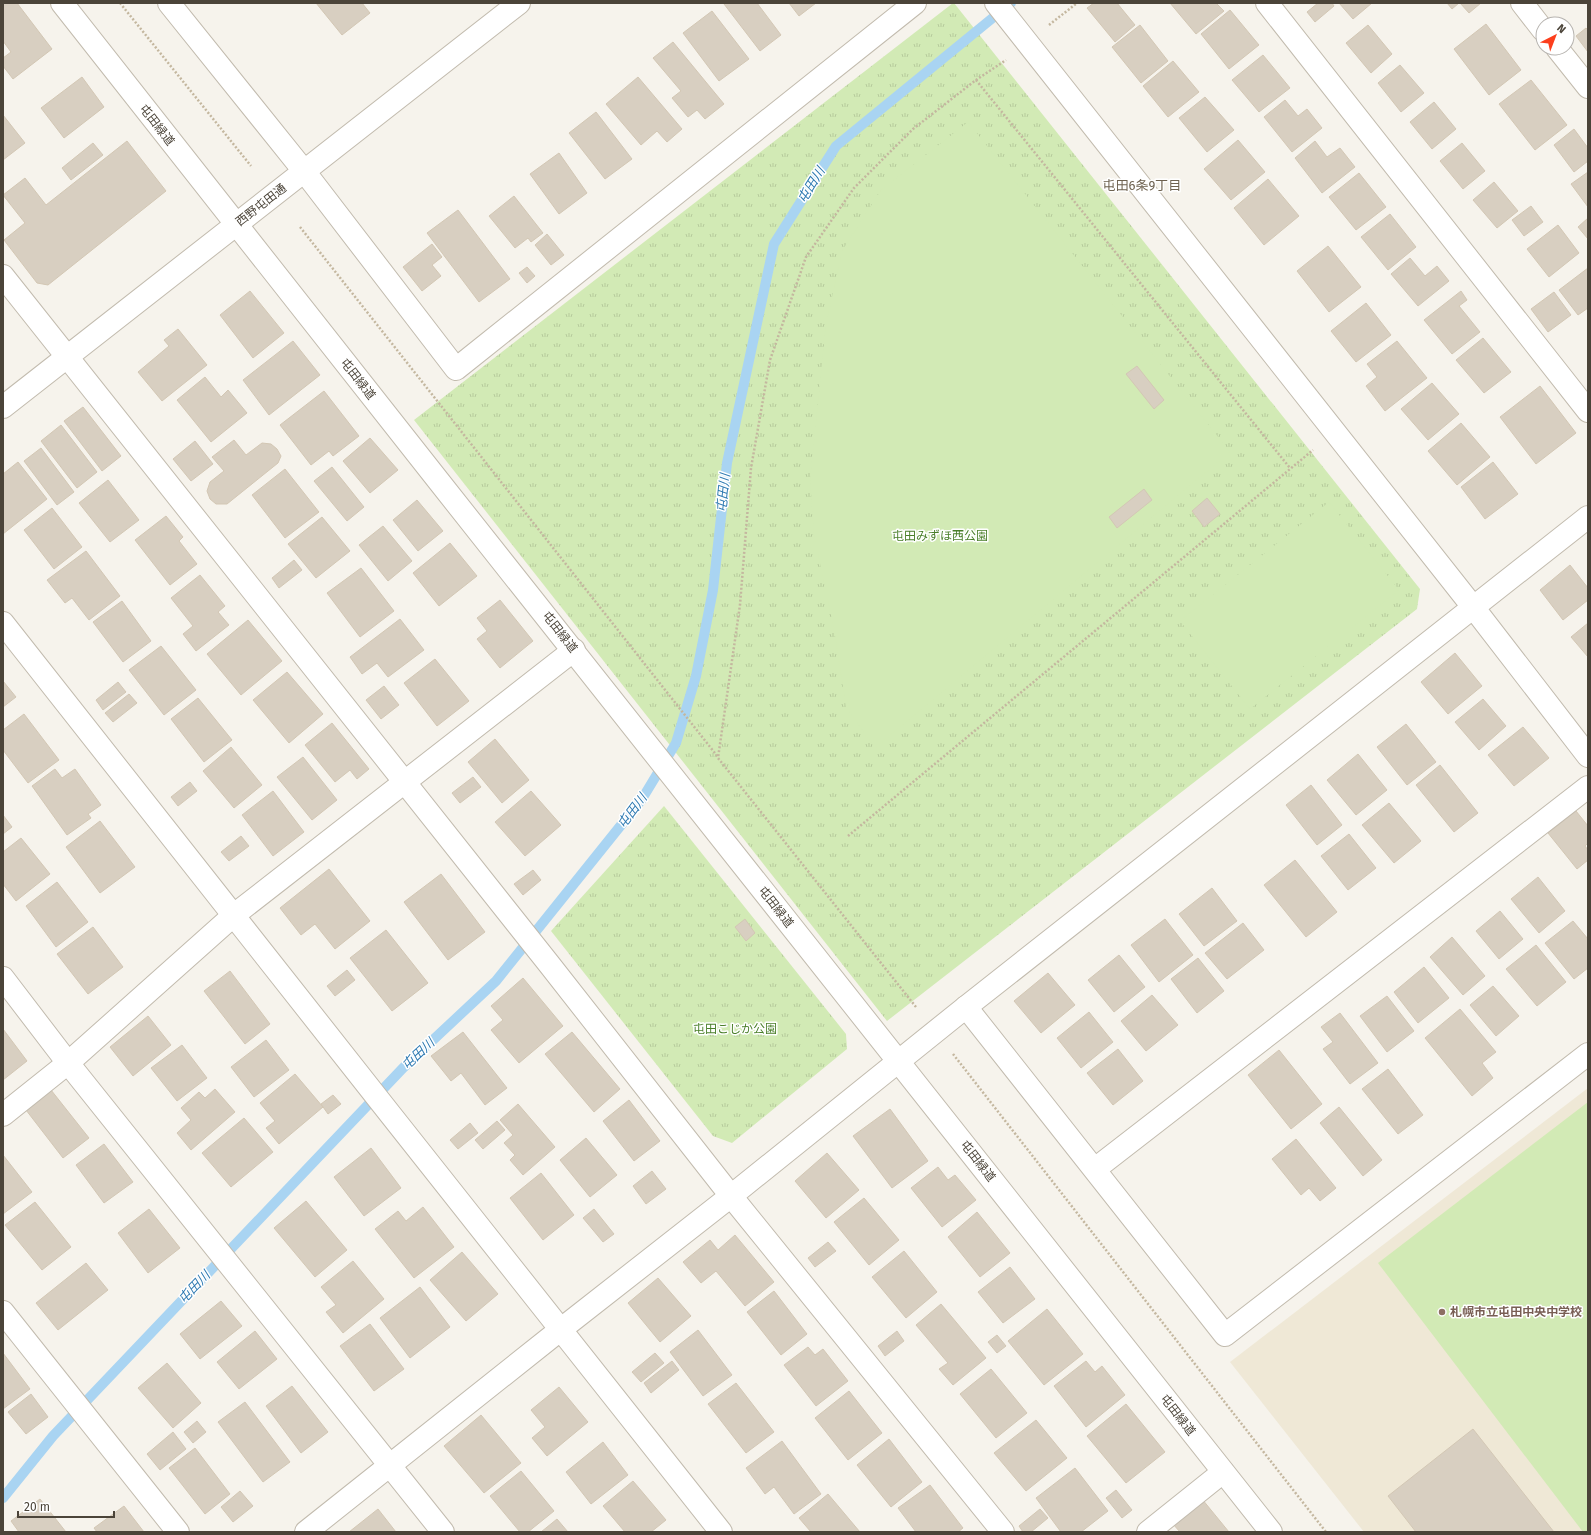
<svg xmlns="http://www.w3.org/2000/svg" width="1591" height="1535" viewBox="0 0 1591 1535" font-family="'Fira Sans','Noto Sans JP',sans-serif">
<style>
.education{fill:#efe8d6}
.grass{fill:url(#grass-tufts)}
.pitch{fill:#d2eab5}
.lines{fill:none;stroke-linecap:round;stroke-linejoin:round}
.stream{stroke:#a9d4f2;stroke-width:10}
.building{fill:#d8cfc1;stroke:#d3c7b4}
.minor-casing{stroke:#c2bbae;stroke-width:24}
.tertiary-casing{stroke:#c2bbae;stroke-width:24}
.path{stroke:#c4b79f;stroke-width:2.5;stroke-dasharray:2 2;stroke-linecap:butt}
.minor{stroke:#fff;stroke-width:22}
.tertiary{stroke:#fff;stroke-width:22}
.education-dot{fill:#8d6e63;stroke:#fff;stroke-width:1.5}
.labels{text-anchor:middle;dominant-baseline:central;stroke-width:3;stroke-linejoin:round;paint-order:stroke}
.street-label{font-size:12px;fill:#4b4439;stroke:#fff}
.park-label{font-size:12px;fill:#4a7f2a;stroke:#fff}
.education-label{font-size:12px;font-weight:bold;fill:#785e54;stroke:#fff;text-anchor:start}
.water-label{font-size:13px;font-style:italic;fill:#2e7ab2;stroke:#fff}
.neighbourhood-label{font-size:13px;fill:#6e6250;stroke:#fff}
</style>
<defs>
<pattern id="grass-tufts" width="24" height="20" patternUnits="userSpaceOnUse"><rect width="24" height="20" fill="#d2eab5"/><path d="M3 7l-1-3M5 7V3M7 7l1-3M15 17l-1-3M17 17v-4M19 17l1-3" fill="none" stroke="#b6ca9c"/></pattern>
</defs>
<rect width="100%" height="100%" fill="#f6f3ec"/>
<polygon class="education" points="1588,1088 1588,1532 1364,1532 1230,1362"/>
<g class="grass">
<polygon points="953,3 954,3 1420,589 1417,609 887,1021 414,420"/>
<polygon points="664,806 846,1034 847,1049 732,1143 713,1136 551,931"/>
</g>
<g class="pitch">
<polygon points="968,122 1230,452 875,748 846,707 834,629 814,535 810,479 826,325 842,251 881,190"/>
<polygon points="1329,502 1399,590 1250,709 1180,621"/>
<polygon points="1588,1102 1588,1532 1583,1532 1378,1263"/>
</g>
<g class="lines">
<polyline class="stream" points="3,1498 53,1436 403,1068 496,981 642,799 676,743 696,676 713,590 727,463 774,244 836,146 1011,3"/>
</g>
<g class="building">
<polygon points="3,3 17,3 52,49 13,79 3,66 3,58 11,52 3,41"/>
<polygon points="316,3 362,3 370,13 342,35"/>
<polygon points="726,3 757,3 781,35 760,51 724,4"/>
<polygon points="789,3 816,3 799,16"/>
<polygon points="1094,3 1117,3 1135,25 1115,42 1087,8"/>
<polygon points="1170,3 1216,3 1224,11 1196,34"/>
<polygon points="1318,3 1332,3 1334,6 1315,22 1307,12"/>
<polygon points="1339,3 1372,3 1353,19"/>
<polygon points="1447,3 1459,3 1452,9"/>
<polygon points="1460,3 1481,3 1469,13"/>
<polygon points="1230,10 1259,45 1229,69 1201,34"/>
<polygon points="712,11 749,59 719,81 683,33"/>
<polygon points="1486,24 1521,70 1489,95 1454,49"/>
<polygon points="1140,25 1168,61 1141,83 1112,47"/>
<polygon points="1368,25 1392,54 1371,73 1346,43"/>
<polygon points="1586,28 1588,30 1588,52 1576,36"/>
<polygon points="673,42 724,104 705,119 697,110 688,117 672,98 681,91 653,58"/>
<polygon points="1263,55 1290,88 1259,112 1232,80"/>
<polygon points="1173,61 1199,92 1168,117 1143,86"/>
<polygon points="1400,65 1424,93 1401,112 1378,83"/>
<polygon points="82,77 104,107 64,138 41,108"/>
<polygon points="638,77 682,129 667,142 657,131 641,145 606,104"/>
<polygon points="1531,80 1567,125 1535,150 1499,104"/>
<polygon points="1205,97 1234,130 1207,152 1179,118"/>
<polygon points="1285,100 1298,116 1307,109 1322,128 1292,152 1264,117"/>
<polygon points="1434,102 1456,129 1432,149 1410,122"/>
<polygon points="596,112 632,159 605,179 569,133"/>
<polygon points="3,115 25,143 3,160"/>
<polygon points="1574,129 1588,148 1588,161 1574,172 1554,145"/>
<polygon points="1238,140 1265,172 1231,200 1204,169"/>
<polygon points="127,141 166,191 48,285 37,283 4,240 25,223 3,195 25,178 46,205"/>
<polygon points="1315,141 1327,157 1340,148 1355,167 1322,193 1295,158"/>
<polygon points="93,143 103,155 71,180 62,168"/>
<polygon points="1462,143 1485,171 1463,189 1440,161"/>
<polygon points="559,153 587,193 559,214 530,174"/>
<polygon points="1588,172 1588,207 1571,184"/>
<polygon points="1359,173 1386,207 1356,230 1329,197"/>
<polygon points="1268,179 1299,216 1264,245 1234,208"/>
<polygon points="1494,182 1518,211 1497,228 1473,200"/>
<polygon points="514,196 543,233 531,242 528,238 515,248 489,216"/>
<polygon points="1531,206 1543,222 1524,236 1512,220"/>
<polygon points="458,210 510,279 479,302 427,233"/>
<polygon points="1390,214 1416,247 1388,270 1361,237"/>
<polygon points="1588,218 1588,239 1578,227"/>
<polygon points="1558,225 1579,253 1549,277 1527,249"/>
<polygon points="547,234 564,255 551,265 535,245"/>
<polygon points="432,244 442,257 432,265 441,276 422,291 403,267"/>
<polygon points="1328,246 1361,287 1329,312 1297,271"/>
<polygon points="1410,258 1425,276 1437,266 1449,281 1418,306 1391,274"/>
<polygon points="527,267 535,276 527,283 519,273"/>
<polygon points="1588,268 1588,308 1578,315 1559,290"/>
<polygon points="250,291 284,333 253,358 220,315"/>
<polygon points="1461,291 1467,300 1459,306 1480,332 1452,354 1424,320"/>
<polygon points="1554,292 1571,315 1548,332 1531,309"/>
<polygon points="1366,303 1391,335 1356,362 1331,331"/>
<polygon points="178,329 207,365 162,401 138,372 169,346 164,340"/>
<polygon points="1483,338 1511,372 1484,393 1456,360"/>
<polygon points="293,341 320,375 269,415 243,380"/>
<polygon points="1397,341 1427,378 1385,411 1366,386 1377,377 1367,364"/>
<polygon points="1137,366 1164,400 1154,409 1126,374"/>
<polygon points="205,377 221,397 228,390 247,413 211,442 177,400"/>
<polygon points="1432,383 1459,414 1428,440 1401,409"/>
<polygon points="1540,386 1576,433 1536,464 1500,417"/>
<polygon points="324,391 359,436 333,456 329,451 311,465 280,425"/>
<polygon points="83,407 121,456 102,471 64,421"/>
<polygon points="1461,423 1490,457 1457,485 1428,451"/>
<polygon points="61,425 97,472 77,488 41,441"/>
<polygon points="370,438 398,470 370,493 343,461"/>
<polygon points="234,440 246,455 262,443 271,444 277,449 281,456 278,463 227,504 216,504 210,499 207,491 210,482 224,471 212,457"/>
<polygon points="195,441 213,464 191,481 173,459"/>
<polygon points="41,448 74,492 57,505 24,461"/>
<polygon points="18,462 47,499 3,534 3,474"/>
<polygon points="1493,462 1518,494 1485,519 1461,487"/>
<polygon points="332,467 364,507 347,521 314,481"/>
<polygon points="285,469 319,512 285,538 252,495"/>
<polygon points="108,480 139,520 110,542 79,503"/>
<polygon points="1144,489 1152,500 1117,528 1109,517"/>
<polygon points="1207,498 1220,514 1204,527 1192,511"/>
<polygon points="417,500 443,531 418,551 393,520"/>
<polygon points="52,508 82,547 54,569 24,530"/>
<polygon points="166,516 183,537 179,541 197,564 170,585 135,540"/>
<polygon points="322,517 350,551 316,578 288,544"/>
<polygon points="383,526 412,561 388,581 359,545"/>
<polygon points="450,543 477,576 439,606 413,573"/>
<polygon points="86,551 120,596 89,620 72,598 65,603 47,580"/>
<polygon points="294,560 302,570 279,588 272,578"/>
<polygon points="1570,565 1588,588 1588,600 1563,620 1540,590"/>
<polygon points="361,568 394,611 360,637 327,593"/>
<polygon points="200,575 225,606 218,612 229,625 196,651 183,634 193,626 171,598"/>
<polygon points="500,600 533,641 500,668 477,639 487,631 477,618"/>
<polygon points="122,601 151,641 123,662 93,622"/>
<polygon points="400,619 424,650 388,677 377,663 362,674 350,657"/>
<polygon points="248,620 282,661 241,695 207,654"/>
<polygon points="1588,623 1588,657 1571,637"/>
<polygon points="161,646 196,690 164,715 129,670"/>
<polygon points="1455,653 1482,686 1448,714 1421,682"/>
<polygon points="435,659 469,701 437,726 404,683"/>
<polygon points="287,672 323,714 289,743 253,700"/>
<polygon points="3,681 16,697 3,707"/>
<polygon points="118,682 126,692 103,710 96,700"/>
<polygon points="384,686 399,705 381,719 366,700"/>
<polygon points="129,694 137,703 113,722 105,713"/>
<polygon points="198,698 232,740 204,762 171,719"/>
<polygon points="1483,699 1506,726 1479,750 1455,722"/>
<polygon points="24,714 59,760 28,783 3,750 3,730"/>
<polygon points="332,723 369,769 357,779 350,770 335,782 305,745"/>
<polygon points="1406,724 1436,762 1407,785 1377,747"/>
<polygon points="1523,727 1549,758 1514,786 1488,755"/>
<polygon points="495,739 529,780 502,803 468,762"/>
<polygon points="231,747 262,785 234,808 203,771"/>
<polygon points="1358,754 1387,790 1356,815 1327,780"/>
<polygon points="303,757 337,800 312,820 277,777"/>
<polygon points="1440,765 1478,813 1454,832 1416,785"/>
<polygon points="55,769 62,778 75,769 101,805 88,814 91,818 67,835 32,786"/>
<polygon points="473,777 481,787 460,803 452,793"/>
<polygon points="190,782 197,791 178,806 171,797"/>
<polygon points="1311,785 1342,825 1317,845 1286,805"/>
<polygon points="273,791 304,832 273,856 242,815"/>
<polygon points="531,791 561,825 525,856 495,822"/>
<polygon points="1389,803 1421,841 1394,863 1362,825"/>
<polygon points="1576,811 1588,826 1588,843 1585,846 1588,850 1588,860 1577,869 1548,833"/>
<polygon points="3,815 12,827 3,834"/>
<polygon points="100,821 135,867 100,893 66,847"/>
<polygon points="1349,834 1376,868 1348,890 1321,856"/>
<polygon points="241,836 249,846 229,861 221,852"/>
<polygon points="21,838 50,874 16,901 3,884 3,852"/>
<polygon points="1295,860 1337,912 1306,937 1264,885"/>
<polygon points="329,869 370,921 335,949 315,924 301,935 280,908"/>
<polygon points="533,870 541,880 523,895 514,884"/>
<polygon points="441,874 485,932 448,960 404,902"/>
<polygon points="1538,877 1565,911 1539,933 1511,899"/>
<polygon points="57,882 88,922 56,947 26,906"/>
<polygon points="1212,888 1237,921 1204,946 1179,914"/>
<polygon points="1500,911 1523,939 1499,959 1476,931"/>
<polygon points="745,919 755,933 746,941 735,927"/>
<polygon points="1165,919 1193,955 1159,982 1131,945"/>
<polygon points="1573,921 1588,939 1588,968 1574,979 1545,943"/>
<polygon points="1243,923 1264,950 1227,979 1205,953"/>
<polygon points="93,927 123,967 88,994 57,954"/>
<polygon points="386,930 428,983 392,1011 350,958"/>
<polygon points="1452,937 1485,976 1463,995 1430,957"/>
<polygon points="1536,945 1566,982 1537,1006 1506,969"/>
<polygon points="1119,955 1145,987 1114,1012 1088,980"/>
<polygon points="1198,958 1224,991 1197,1013 1171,979"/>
<polygon points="1424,967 1449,998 1418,1023 1394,992"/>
<polygon points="347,970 355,980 335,996 327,986"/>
<polygon points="230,971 270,1024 245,1044 204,991"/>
<polygon points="1048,973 1075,1005 1041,1033 1014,1001"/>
<polygon points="523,978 563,1026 519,1063 491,1030 503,1020 491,1006"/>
<polygon points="1493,986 1519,1016 1496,1036 1470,1005"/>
<polygon points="1152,995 1178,1025 1146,1051 1121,1021"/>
<polygon points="1387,996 1414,1031 1387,1052 1360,1016"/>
<polygon points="1460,1009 1496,1052 1482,1063 1493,1078 1472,1096 1425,1038"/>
<polygon points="1089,1012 1113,1042 1081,1068 1057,1038"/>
<polygon points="1340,1013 1378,1063 1350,1084 1323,1049 1333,1042 1321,1027"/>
<polygon points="148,1016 171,1045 133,1076 110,1047"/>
<polygon points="3,1029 27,1061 3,1080"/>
<polygon points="463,1032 507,1088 485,1105 461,1073 451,1081 431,1056"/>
<polygon points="572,1032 620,1089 594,1112 545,1054"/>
<polygon points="266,1040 289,1070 254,1097 231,1067"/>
<polygon points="182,1045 207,1078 177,1101 151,1068"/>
<polygon points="1118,1049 1143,1081 1113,1105 1087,1073"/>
<polygon points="1279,1050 1322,1104 1291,1129 1248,1075"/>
<polygon points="1388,1069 1423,1115 1398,1134 1362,1089"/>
<polygon points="295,1074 323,1107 279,1144 266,1128 275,1121 260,1103"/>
<polygon points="215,1089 235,1112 191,1150 177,1133 191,1120 181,1108 199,1092 205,1098"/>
<polygon points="51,1090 89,1138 63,1158 26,1110"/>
<polygon points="333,1095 341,1104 328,1114 321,1104"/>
<polygon points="629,1100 660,1141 634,1161 603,1121"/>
<polygon points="518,1104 555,1147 523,1175 510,1160 515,1155 504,1143 513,1135 500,1120"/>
<polygon points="1339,1107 1382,1160 1363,1176 1320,1123"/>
<polygon points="890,1109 928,1161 892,1188 853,1136"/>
<polygon points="244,1118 273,1152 231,1187 202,1153"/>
<polygon points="497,1121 505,1130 483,1149 475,1140"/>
<polygon points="470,1123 478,1133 458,1149 450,1140"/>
<polygon points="586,1138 617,1175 590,1197 560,1160"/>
<polygon points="1296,1139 1336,1188 1320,1201 1309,1188 1301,1195 1272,1159"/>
<polygon points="104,1144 133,1182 104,1203 76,1165"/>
<polygon points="371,1148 401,1188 364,1216 334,1177"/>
<polygon points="827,1153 859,1190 826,1218 795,1181"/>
<polygon points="3,1155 32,1192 3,1214"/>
<polygon points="938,1167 948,1180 955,1175 976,1200 942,1227 911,1188"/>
<polygon points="652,1171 666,1189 646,1204 633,1186"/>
<polygon points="541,1173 574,1215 543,1240 510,1198"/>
<polygon points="864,1198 899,1240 869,1265 834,1222"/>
<polygon points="306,1201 347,1250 315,1277 274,1228"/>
<polygon points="35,1202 71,1247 42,1270 5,1225"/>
<polygon points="423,1207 454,1247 414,1278 375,1229 398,1211 406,1221"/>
<polygon points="149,1209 180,1248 148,1273 118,1233"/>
<polygon points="594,1209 614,1234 603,1242 583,1218"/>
<polygon points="977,1212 1010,1253 980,1277 948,1237"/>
<polygon points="735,1235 774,1282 745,1306 716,1271 701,1283 683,1262 710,1240 718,1250"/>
<polygon points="828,1242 836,1251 815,1267 808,1258"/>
<polygon points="904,1251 937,1292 906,1318 872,1277"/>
<polygon points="462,1252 498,1294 466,1321 430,1280"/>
<polygon points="353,1261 384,1299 343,1333 326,1312 336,1305 321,1287"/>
<polygon points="86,1263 108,1290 58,1330 36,1303"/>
<polygon points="1010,1267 1035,1299 1003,1323 978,1292"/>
<polygon points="658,1278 691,1316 660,1342 628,1303"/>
<polygon points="420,1287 450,1327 410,1358 380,1318"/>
<polygon points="774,1291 807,1334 781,1355 747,1312"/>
<polygon points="221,1301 242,1326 200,1359 180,1334"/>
<polygon points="941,1304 986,1358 953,1385 939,1369 948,1363 916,1325"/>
<polygon points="1047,1309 1083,1354 1044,1385 1008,1341"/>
<polygon points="370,1324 404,1369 374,1391 340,1346"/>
<polygon points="698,1330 732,1375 703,1396 670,1352"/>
<polygon points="255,1331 277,1359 239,1389 217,1362"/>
<polygon points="897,1331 904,1341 885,1356 878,1346"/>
<polygon points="997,1335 1006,1346 997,1353 988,1342"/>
<polygon points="808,1347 815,1355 823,1349 848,1381 816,1406 784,1365"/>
<polygon points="3,1353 30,1389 3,1409"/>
<polygon points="655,1353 664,1363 641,1382 632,1372"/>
<polygon points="672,1361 679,1370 651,1393 644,1383"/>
<polygon points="1086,1361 1095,1372 1102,1366 1125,1395 1086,1427 1054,1386"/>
<polygon points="167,1363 201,1403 173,1428 138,1388"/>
<polygon points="991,1369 1027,1413 996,1438 960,1394"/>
<polygon points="736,1383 774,1432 746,1453 708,1404"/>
<polygon points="292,1386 328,1432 301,1453 266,1406"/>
<polygon points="559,1387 588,1422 547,1456 532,1438 545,1427 531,1410"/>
<polygon points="849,1391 882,1433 848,1460 815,1418"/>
<polygon points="31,1394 48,1417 26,1434 8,1412"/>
<polygon points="245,1402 290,1462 263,1482 218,1422"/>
<polygon points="1126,1404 1165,1452 1126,1483 1087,1436"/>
<polygon points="481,1415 521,1463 484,1493 444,1446"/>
<polygon points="1036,1420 1067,1458 1026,1491 994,1453"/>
<polygon points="197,1421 206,1432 193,1443 184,1432"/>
<polygon points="1473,1429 1554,1532 1416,1532 1388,1496"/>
<polygon points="173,1432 186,1449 160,1470 147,1454"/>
<polygon points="889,1439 922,1482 891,1507 857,1465"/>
<polygon points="782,1441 821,1494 794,1514 774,1487 765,1494 746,1468"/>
<polygon points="603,1442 628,1475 591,1504 566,1472"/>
<polygon points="195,1448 230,1494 205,1514 169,1468"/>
<polygon points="1075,1468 1108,1511 1081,1532 1061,1532 1036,1498"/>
<polygon points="521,1471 554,1511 528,1532 520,1532 490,1496"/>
<polygon points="633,1481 666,1520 651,1532 625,1532 603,1506"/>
<polygon points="930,1485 963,1528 958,1532 916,1532 898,1508"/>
<polygon points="1116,1490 1132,1510 1122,1518 1106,1498"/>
<polygon points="240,1491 253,1506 233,1522 221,1507"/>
<polygon points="828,1494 860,1532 811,1532 799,1518"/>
<polygon points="40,1499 66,1532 19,1532 11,1521"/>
<polygon points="1202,1499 1229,1532 1180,1532 1173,1524"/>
<polygon points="124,1506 144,1532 97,1532 94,1528"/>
<polygon points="378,1509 396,1532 349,1532"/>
<polygon points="1040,1509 1048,1518 1031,1532 1023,1532 1019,1526"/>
<polygon points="557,1519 568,1532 541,1532"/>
</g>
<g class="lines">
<defs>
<g id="minor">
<path d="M62 3C462 515 870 1020 1271 1532"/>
<polyline points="169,3 304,171 456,369 915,3"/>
<polyline points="996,3 1473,607 1588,756"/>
<polyline points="1267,3 1588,411"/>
<polyline points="1522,3 1543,30"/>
<polyline points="1557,48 1588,87"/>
<polyline points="3,276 549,964 731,1196 1003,1532"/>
<path d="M3 623C243 926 480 1230 721 1532"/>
<polyline points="3,978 68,1063 443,1532"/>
<polyline points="966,1007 1225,1335 1588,1054"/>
<polyline points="3,1115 68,1063 234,915 574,650"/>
<polyline points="1095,1169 1588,787"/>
<polyline points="3,1312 178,1532"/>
<polyline points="306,1532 560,1330 731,1196 966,1007 1588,517"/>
<polyline points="1148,1532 1223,1472"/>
</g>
<polyline id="tertiary" points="3,407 519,3"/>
</defs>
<use href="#minor" class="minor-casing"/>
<use href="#tertiary" class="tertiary-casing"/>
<g class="path">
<polyline points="120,3 251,166"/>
<polyline points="1049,25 1077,3"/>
<polyline points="976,80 1290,468"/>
<polyline points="300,227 718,757"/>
<polyline points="848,836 1313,450"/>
<polyline points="916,1007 718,758 740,605 751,468 770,360 806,257 854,188 913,129 976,80 1006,60"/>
<polyline points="953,1054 1326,1532"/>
</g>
<use href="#minor" class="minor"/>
<use href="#tertiary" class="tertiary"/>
</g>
<circle class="education-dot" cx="1442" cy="1312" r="4"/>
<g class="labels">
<g class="street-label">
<text transform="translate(157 125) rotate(52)">屯田緑道</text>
<text transform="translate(261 205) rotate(-38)">西野屯田通</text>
<text transform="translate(358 379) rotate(52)">屯田緑道</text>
<text transform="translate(560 632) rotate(52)">屯田緑道</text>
<text transform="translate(776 907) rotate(52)">屯田緑道</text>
<text transform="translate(978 1161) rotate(52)">屯田緑道</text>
<text transform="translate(1178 1415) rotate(52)">屯田緑道</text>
</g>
<g class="park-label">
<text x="940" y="536">屯田みずほ西公園</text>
<text x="735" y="1029">屯田こじか公園</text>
</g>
<g class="education-label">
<text x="1450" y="1312">札幌市立屯田中央中学校</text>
</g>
<g class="water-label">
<text transform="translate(811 185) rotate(-58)">屯田川</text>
<text transform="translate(723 493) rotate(-84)">屯田川</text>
<text transform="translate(632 811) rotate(-53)">屯田川</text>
<text transform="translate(418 1054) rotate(-43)">屯田川</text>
<text transform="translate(194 1287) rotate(-46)">屯田川</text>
</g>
<g class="neighbourhood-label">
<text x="1142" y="185">屯田6条9丁目</text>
</g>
</g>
<rect width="1591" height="1535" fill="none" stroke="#4b4439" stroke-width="8"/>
<g transform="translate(1555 36) rotate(42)"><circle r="19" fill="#ffffff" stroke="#b7b4b0"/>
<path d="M0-3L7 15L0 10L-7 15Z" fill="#fc3f1d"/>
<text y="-6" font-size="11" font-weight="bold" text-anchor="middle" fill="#4b4439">N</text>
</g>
<path d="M18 1511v6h96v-6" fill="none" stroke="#4b4439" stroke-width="2"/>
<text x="24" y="1511" font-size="12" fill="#4b4439" stroke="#ffffff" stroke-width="3" paint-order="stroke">20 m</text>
</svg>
